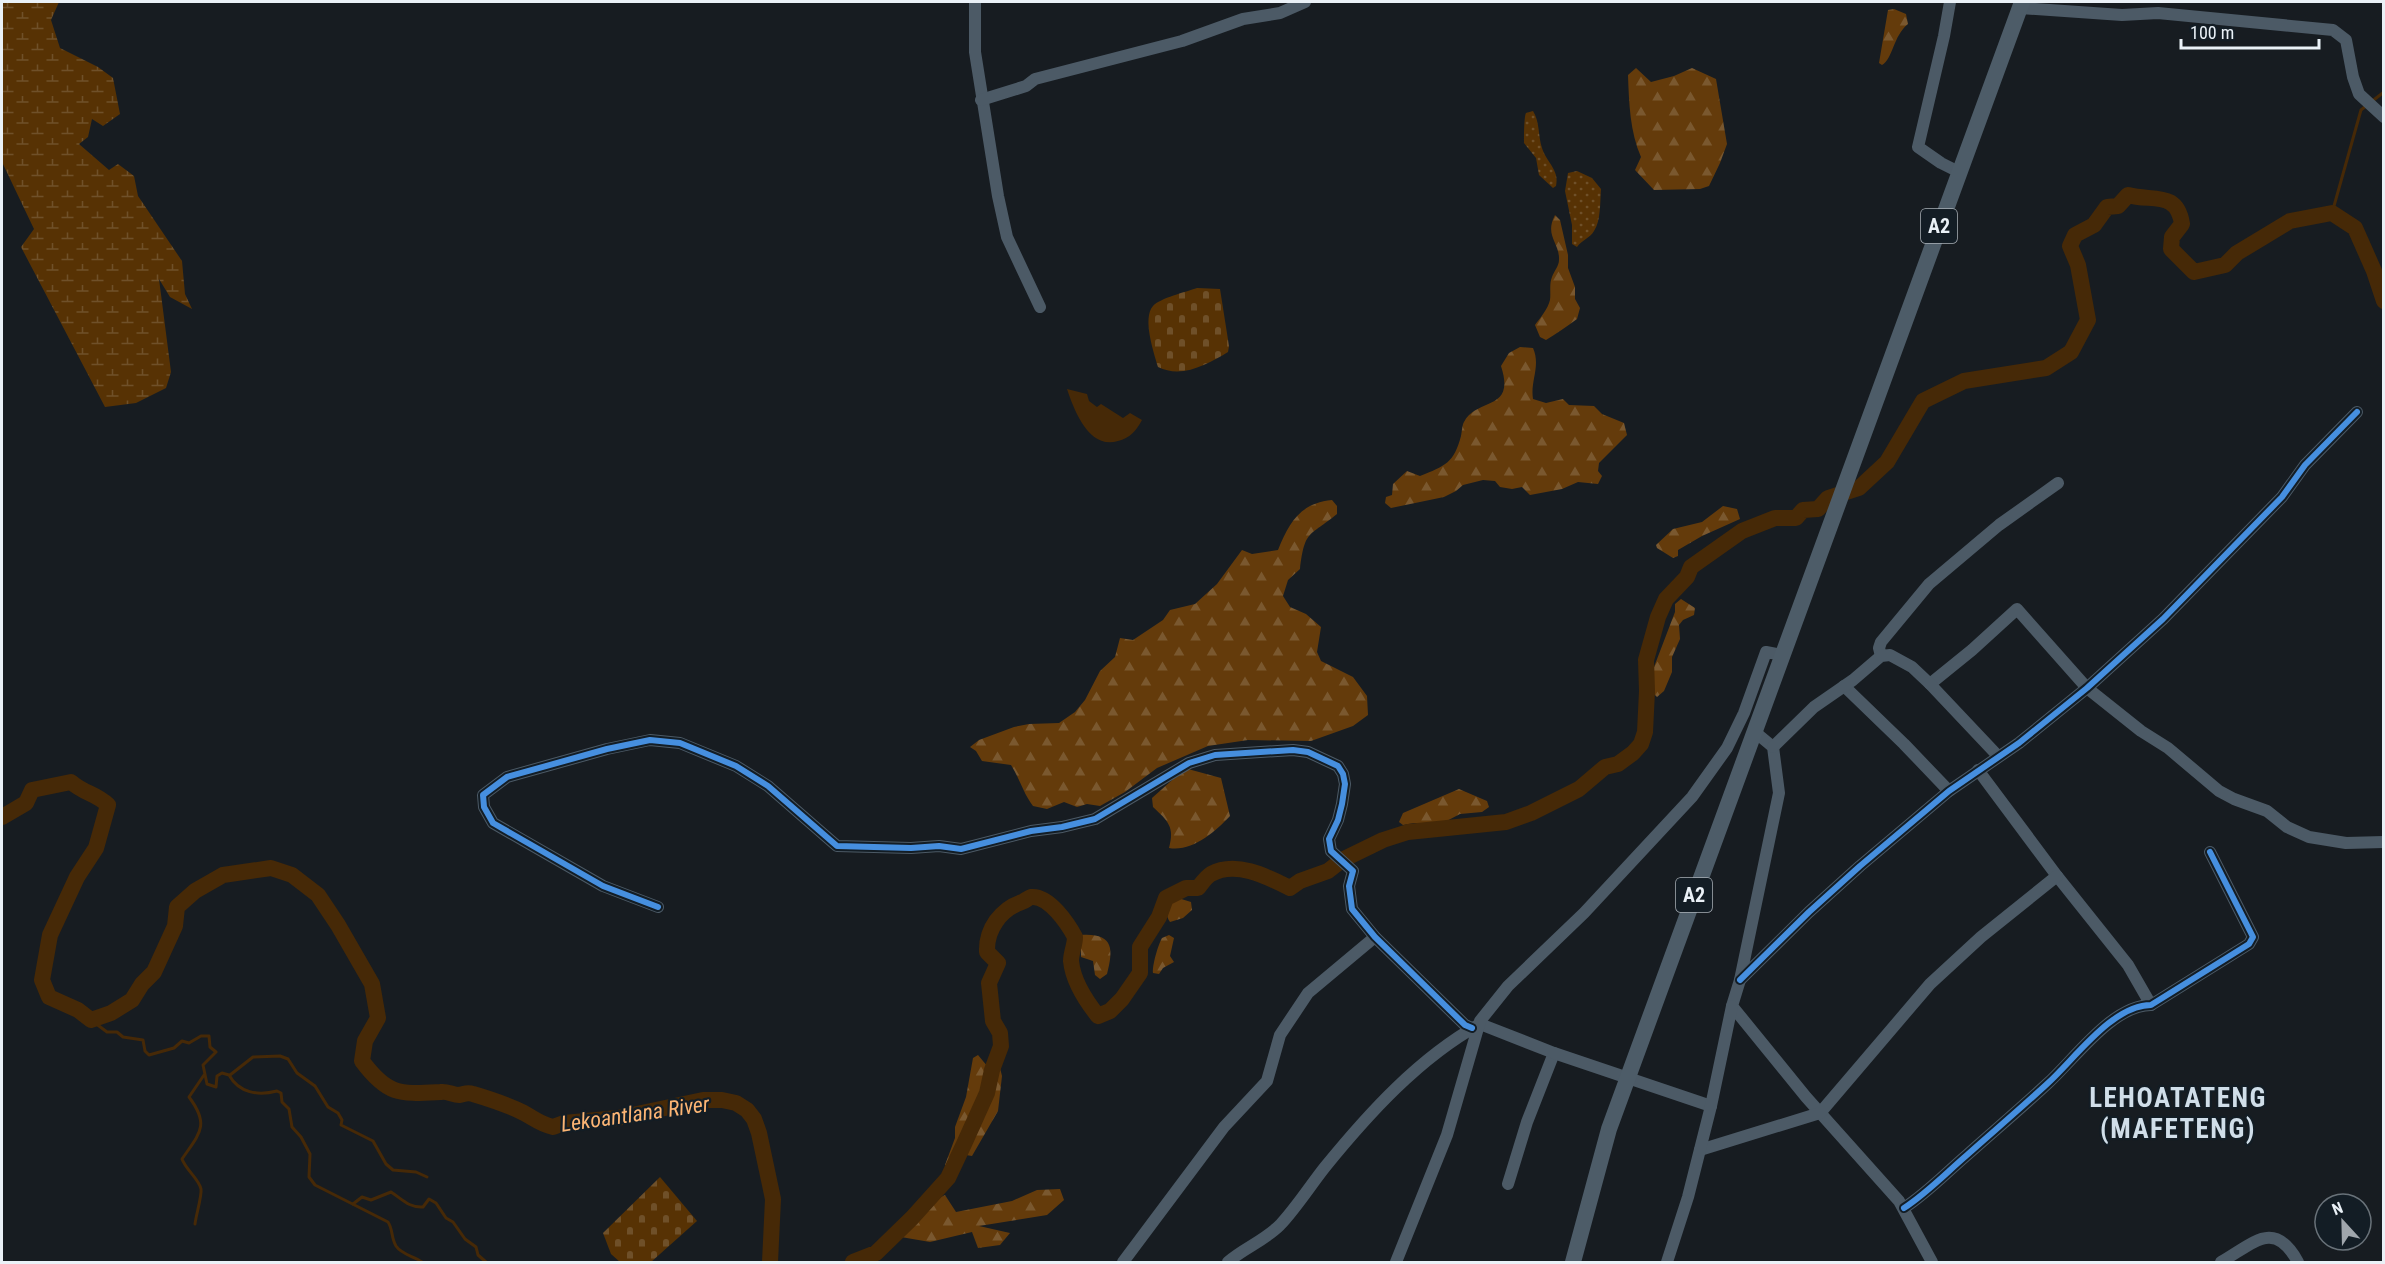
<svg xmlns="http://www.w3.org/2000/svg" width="2385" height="1264" viewBox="0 0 2385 1264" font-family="'Roboto Condensed',sans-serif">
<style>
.grass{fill:url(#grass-dots)}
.forest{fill:url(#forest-firs)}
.wetland{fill:url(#wetland-marsh)}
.cemetery{fill:url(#cemetery-stones)}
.water{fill:#462907}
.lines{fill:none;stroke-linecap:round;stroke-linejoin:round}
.stream{stroke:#462907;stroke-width:3}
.river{stroke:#462907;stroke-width:16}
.minor{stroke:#4c5a66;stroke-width:12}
.major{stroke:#4d5c68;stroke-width:16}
.cycleway-casing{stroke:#131d25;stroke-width:10}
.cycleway{stroke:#468fdf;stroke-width:6}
.labels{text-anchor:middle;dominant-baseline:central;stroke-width:4.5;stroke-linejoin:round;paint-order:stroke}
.shield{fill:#131d25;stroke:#aab1b8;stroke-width:1.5}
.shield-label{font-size:20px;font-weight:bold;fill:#eaf1f7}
.water-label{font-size:22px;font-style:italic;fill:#fcb574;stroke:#131d25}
.district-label{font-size:27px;font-weight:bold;letter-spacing:1.5px;fill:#d0dee9;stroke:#131d25}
</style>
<defs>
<pattern id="grass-dots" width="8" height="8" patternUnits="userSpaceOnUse" patternTransform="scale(1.5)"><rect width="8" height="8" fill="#573204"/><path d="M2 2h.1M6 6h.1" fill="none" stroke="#6f5029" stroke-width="1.8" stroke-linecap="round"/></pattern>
<pattern id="forest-firs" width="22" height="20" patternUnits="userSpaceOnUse" patternTransform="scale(1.5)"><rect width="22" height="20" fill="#643b0b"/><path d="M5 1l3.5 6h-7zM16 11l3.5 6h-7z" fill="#7a582f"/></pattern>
<pattern id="wetland-marsh" width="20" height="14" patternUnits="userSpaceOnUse" patternTransform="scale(1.5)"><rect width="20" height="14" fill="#573204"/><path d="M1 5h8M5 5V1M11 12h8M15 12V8" fill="none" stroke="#6f5029"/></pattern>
<pattern id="cemetery-stones" width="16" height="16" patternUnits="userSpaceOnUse" patternTransform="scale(1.5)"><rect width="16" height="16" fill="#573204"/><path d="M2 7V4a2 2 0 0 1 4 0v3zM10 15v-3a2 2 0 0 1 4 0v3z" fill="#6f5029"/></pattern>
</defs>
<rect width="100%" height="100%" fill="#171c21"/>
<g class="grass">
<path d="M1533 111C1540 122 1538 136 1542 148 1546 162 1560 170 1556 186L1553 188 1539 175 1536 158 1524 143C1524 138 1524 116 1526 113Z"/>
<path d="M1577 171 1592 178 1601 189C1600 201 1601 221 1594 231 1590 238 1582 240 1577 247L1572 244V225L1565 191 1568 173Z"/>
</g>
<g class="forest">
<path d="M1894 9 1906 14 1908 24C1893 36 1893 59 1882 65L1879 63 1888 10Z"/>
<path d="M1636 68 1651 82 1674 76 1692 68 1716 79 1727 144 1720 163 1709 186 1700 189 1654 190 1635 170 1641 157C1630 132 1629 103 1628 75Z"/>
<path d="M1555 215 1560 220 1568 255V268L1575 287V299L1580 308 1577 319C1566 327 1557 333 1546 340L1540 337 1535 325C1540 318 1548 309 1550 300 1551 293 1549 284 1552 277 1554 271 1559 266 1559 260 1560 243 1544 236 1555 215Z"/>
<path d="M1520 347 1533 348C1541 366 1530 381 1533 399L1546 403 1563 399 1569 405 1594 406 1602 414 1624 423 1627 435 1599 463 1598 471 1602 476 1598 484 1578 482 1562 489 1530 495 1522 487 1512 489 1500 487 1495 481 1483 480 1463 485 1456 491 1444 497 1391 508 1385 503 1386 497 1392 495 1393 484 1407 471 1420 476C1445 466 1454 463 1461 436 1462 432 1462 425 1464 422 1477 397 1516 412 1501 366L1509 353Z"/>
<path d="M1332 500 1337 506V514C1309 537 1305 529 1300 569L1288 580 1283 596 1290 607 1306 614 1321 627 1317 652 1321 661 1353 677 1367 696 1368 715 1353 726 1311 741 1248 740 1208 746 1157 768 1125 792 1100 806 1087 804 1077 807 1064 802 1047 809 1033 806C1023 793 1020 779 1011 765L982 761 976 751 970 747 979 740 1014 727 1029 724 1059 723 1075 712 1085 700 1100 671 1115 657 1120 638 1133 640 1163 620 1170 610 1195 604 1217 584 1242 550 1252 554 1278 550C1289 523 1300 503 1332 500Z"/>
<polygon points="1723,506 1737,509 1740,519 1702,536 1678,550 1678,556 1673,558 1657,548 1656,545 1673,529 1702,522"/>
<polygon points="1681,599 1695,608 1694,615 1683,620 1679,625 1680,639 1672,657 1672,672 1664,691 1657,697 1653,693 1654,667 1675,612 1675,604"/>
<path d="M1188 769 1221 778 1230 816C1215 832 1192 852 1169 848 1175 827 1168 821 1153 807L1152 798 1180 773Z"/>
<polygon points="1459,789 1487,801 1489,807 1482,812 1460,814 1439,825 1414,823 1403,825 1399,822 1403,813"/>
<path d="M1178 898 1191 902 1192 910 1183 918 1170 922C1165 915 1167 909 1170 901Z"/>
<path d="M1081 935C1113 933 1114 948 1107 974L1100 979 1095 975 1093 961 1081 957Z"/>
<path d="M1169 935 1174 938 1170 956 1174 962 1163 968 1159 974 1153 973C1152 966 1158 945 1162 938Z"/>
<polygon points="978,1055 988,1067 1000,1068 1002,1076 998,1111 972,1156 966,1155 966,1150 960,1146 948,1167 945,1165 955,1138 955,1127 966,1097 973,1058"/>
<polygon points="1060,1189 1064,1200 1047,1215 979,1226 1010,1233 1000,1245 978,1248 972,1232 930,1242 901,1237 927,1204 945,1195 956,1212 1012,1201 1037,1190"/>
</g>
<polygon class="wetland" points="2,2 59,2 51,20 60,48 98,67 113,78 120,114 103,126 92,119 88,137 79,144 109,170 118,164 134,176 138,196 182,261 185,294 192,309 170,297 159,279 171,372 166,388 136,403 105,407 21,247 34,229 2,162"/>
<g class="cemetery">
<path d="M1197 288 1220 289 1229 346 1228 352C1208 364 1182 379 1158 367 1154 353 1142 318 1153 306 1160 298 1186 292 1197 288Z"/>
<polygon points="660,1177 697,1221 651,1262 620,1262 611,1254 603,1233"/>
</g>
<path class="water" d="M1067 389 1087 394 1089 401 1097 407 1101 404 1123 418 1130 413 1142 420C1136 431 1130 438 1118 441 1089 450 1074 410 1067 389Z"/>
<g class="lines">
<g class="stream">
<polyline points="2371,102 2384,92"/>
<polyline points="2332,213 2361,110 2366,106"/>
<path d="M91 1020 107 1032H117L123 1037 143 1040 145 1051 149 1055 174 1048 182 1041 189 1043 201 1036H209L210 1047 216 1052 203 1065 207 1084 216 1087 217 1076 222 1073 229 1075C239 1093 258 1096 277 1091L281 1093 282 1102 289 1109 292 1127 301 1137 310 1154 309 1177 315 1185 388 1222C393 1229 391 1238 396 1246 402 1255 414 1256 422 1262"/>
<polyline points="230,1075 253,1057 280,1056 288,1059 297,1073 315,1086 328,1107 338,1113 342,1120 341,1125 373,1141 386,1164 393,1170 416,1172 427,1177"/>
<path d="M353 1204 362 1197 371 1200 391 1192C402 1199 409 1208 423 1207L429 1199 436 1203 446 1218 453 1222 465 1239 476 1247 478 1255 486 1262"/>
<path d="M195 1224C196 1215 202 1196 201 1189 199 1179 186 1170 182 1159 200 1133 210 1125 189 1097L204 1075"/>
</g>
<g class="river">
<path d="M2 817 26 803 32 790 71 782C85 794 95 793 108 805L96 848 77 877 50 935 42 980 49 997 78 1010 91 1020 111 1013 132 1000 142 984 154 972 175 926 177 907 195 891 223 875 271 868 292 875 318 895 338 925 372 984 378 1018 365 1041 362 1061C388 1096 400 1094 441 1092 447 1091 453 1095 459 1095 465 1094 467 1092 473 1094 490 1099 508 1105 524 1113 535 1119 540 1124 553 1127L564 1123 618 1118 703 1100H722L736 1103 747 1110 754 1119 759 1133 773 1199 770 1262"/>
<path d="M853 1262 876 1253 912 1218 948 1178 964 1144 987 1093 992 1070 1001 1046 1000 1033 993 1021 989 983 998 963 987 952C986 929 1001 909 1022 902 1025 901 1028 898 1031 897 1049 895 1068 924 1075 937 1075 945 1071 953 1071 961 1073 981 1086 1001 1098 1016L1110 1011 1122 999 1140 973V947L1159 917 1166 898 1186 888H1198C1202 883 1206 877 1211 874 1236 860 1268 877 1290 888L1300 881 1328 871 1342 860 1383 840 1408 832 1506 822 1531 813 1579 789 1605 767 1618 764 1633 753 1641 744 1645 732 1647 691 1646 660 1658 617 1666 599 1687 577 1691 567 1742 531 1775 518H1796L1803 510 1818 509 1828 498 1859 488 1887 462 1923 401 1964 381 2046 368 2071 352 2088 320 2078 265 2070 246 2075 235 2094 225 2107 207 2118 206 2128 195C2152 202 2177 190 2182 224L2172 237 2171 249 2194 272 2225 265 2237 253 2290 221 2332 213 2355 228 2374 271 2384 301"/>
</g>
<g class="minor">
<polyline points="975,2 975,52 998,196 1007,237 1040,307"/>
<polyline points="1950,2 1944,36 1918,147 1941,163 1959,172"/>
<polyline points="2020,8 2122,15 2158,13 2333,30 2346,40 2353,77 2359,94 2384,117"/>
<polyline points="981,100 1026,86 1035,79 1182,41 1243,19 1280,13 1305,2"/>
<polyline points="1881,656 1879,648 1881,642 1929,584 1999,525 2058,483"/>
<polyline points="1930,684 1972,650 2017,609 2087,688 2141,731 2168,748 2219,791 2234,799 2267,811 2287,827 2309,837 2346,843 2384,842"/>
<polyline points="1844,686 1904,744 1949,791"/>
<polyline points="1755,732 1773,747 1779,793 1740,980 1732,1006 1806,1097 1899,1201 1932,1262"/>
<polyline points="1773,747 1814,707 1853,680 1881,656 1890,655 1912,667 1930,684 1998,756"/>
<polyline points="1978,770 2057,876 2128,965 2151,1005"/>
<polyline points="658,907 603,886 493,823 484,807 483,795 507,777 607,749 650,740 680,743 736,766 768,786 837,846 911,848 939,846 961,849 1031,831 1062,827 1095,819 1189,763 1215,755 1293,750 1308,752 1338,766 1343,774 1345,784 1342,804 1338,820 1329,839 1331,851 1353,871 1349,886 1352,909 1375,937 1465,1025 1472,1028"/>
<polyline points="1740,980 1809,912 1860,866 1949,791 2019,743 2087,688 2163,619 2282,497 2305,465 2357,412"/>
<polyline points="1700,1150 1820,1113 1930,984 1981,937 2057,876"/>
<polyline points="1508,1184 1527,1122 1554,1053"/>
<path d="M1904 1208C1927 1193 1946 1173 1967 1155 1994 1131 2021 1108 2047 1084 2074 1060 2112 1005 2151 1005L2249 944 2253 937 2210 852"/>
<polyline points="1123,1262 1224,1127 1267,1081 1280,1035 1308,993 1375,937"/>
<path d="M1228 1262C1244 1248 1264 1241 1280 1225 1296 1208 1310 1186 1325 1167 1369 1113 1419 1058 1480 1024L1554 1053 1711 1106"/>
<polyline points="1396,1262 1447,1135 1480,1021 1508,986 1584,913 1692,797 1727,748 1744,713 1766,652 1783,655"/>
<polyline points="1667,1262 1688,1197 1711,1106 1732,1006"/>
<path d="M2221 1262C2253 1244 2274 1218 2298 1262"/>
</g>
<polyline class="major" points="1573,1262 1609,1129 2022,2"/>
<defs>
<g id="cycleway">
<polyline points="658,907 603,886 493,823 484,807 483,795 507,777 607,749 650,740 680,743 736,766 768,786 837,846 911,848 939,846 961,849 1031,831 1062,827 1095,819 1189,763 1215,755 1293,750 1308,752 1338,766 1343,774 1345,784 1342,804 1338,820 1329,839 1331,851 1353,871 1349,886 1352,909 1375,937 1465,1025 1472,1028"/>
<polyline points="1740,980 1809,912 1860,866 1949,791 2019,743 2087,688 2163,619 2282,497 2305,465 2357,412"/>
<path d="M1904 1208C1927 1193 1946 1173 1967 1155 1994 1131 2021 1108 2047 1084 2074 1060 2112 1005 2151 1005L2249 944 2253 937 2210 852"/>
</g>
</defs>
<use href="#cycleway" class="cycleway-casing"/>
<use href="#cycleway" class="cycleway"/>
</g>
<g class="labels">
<g class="shield">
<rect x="1921" y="209" width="36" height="34" rx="4.5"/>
<rect x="1676" y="878" width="36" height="34" rx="4.5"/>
</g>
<g class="shield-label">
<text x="1939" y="226">A2</text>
<text x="1694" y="895">A2</text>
</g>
<g class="water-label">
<text transform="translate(635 1114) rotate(-8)">Lekoantlana River</text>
</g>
<g class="district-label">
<text x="2178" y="1098">LEHOATATENG<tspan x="2178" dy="31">(MAFETENG)</tspan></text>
</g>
</g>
<rect width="2385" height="1264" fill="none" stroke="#eaf1f7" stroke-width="6"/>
<g transform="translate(2343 1222) rotate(338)"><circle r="28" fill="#131d25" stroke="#697279" stroke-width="1.5"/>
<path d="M0-4.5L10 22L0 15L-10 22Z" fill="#a0a6ac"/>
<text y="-9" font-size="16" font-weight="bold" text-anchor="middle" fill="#eaf1f7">N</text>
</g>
<path d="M2181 39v9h138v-9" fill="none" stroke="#eaf1f7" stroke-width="3"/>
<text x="2190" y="39" font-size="18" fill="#eaf1f7" stroke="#131d25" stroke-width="4.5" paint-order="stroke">100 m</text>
</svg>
